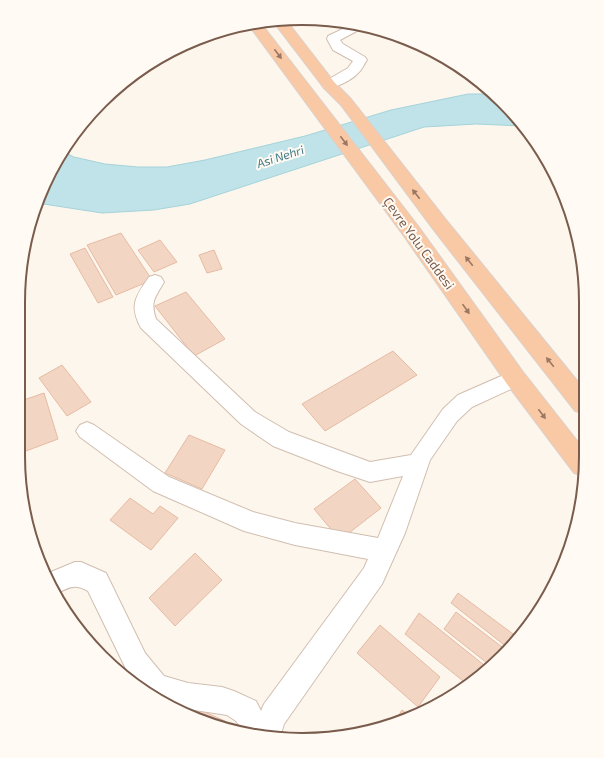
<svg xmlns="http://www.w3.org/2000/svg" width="604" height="758" viewBox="0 0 604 758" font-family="'Exo 2',sans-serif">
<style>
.water{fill:#bfe3e8;stroke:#a5d3da}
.building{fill:#f3d5c3;stroke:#e6bba3}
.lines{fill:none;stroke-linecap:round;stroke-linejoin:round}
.minor-casing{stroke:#d1beb0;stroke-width:2}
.trunk-casing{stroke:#dad1cd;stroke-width:2}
.minor{fill:#fff;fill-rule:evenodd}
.trunk{fill:#f9c8a4;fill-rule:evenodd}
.oneway{fill:#9a7763}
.labels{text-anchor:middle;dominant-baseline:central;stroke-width:4;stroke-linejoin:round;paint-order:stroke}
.far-water-label{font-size:12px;font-style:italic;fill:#437c86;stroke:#fffaf3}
.street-label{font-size:13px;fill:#7a5c4d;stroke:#fffaf3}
.rim{fill:none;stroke:#7a5c4d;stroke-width:2}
</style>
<rect width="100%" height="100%" fill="#fdf6ec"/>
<polygon class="water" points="468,94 493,94 516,115 523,126 476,124 424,127 190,204 154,210 102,213 37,203 56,160 62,151 74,157 105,164 138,167 167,167 205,160 305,136 391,110"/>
<g class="building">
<polygon points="121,233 152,280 116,295 87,245"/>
<polygon points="160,240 177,262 154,272 138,250"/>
<polygon points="85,248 113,297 98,303 70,254"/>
<polygon points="214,250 222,269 207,273 199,255"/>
<polygon points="186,292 225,339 194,356 155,306"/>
<polygon points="393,351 417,375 325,431 302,404"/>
<polygon points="62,365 91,402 67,416 39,378"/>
<polygon points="44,393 58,439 18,454 18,402"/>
<polygon points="189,435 225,450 202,489 165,473"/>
<polygon points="355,479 381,508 340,540 314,509"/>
<polygon points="130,498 153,514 160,506 178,518 151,550 110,520"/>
<polygon points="195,553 222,580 175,626 149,598"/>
<polygon points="458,593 517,637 508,648 451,603"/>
<polygon points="456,612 506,650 492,667 444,629"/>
<polygon points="419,613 489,669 468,685 405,634"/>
<polygon points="380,625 440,677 418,707 357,653"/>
<polygon points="198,709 225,721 223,728 195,717"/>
<polygon points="402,710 410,716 394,723"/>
</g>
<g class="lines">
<defs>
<g id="minor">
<path d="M353 24 366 26 340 40 343 44 365 57 367 60C364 64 362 70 358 73 352 80 333 90 324 88L322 85 324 82 348 68 353 61 333 50 327 39 328 36Z"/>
<path d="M155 275 161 277 164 282C155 298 150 301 156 319L255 412 289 432 370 462 411 455 443 409 458 395 515 370 522 372 525 378 522 384 472 407 457 421 430 460 405 533 382 584 284 724 280 737 244 732 236 721 227 715 188 709 168 704 157 700 138 685 127 671 88 591C73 583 69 588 55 594L46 574 75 562H81L106 573 145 653 164 676 188 683 222 687 234 691 256 701 261 711 264 704 364 568 368 559 295 545 244 531 153 491 80 437 76 431 80 425 87 422 94 425 169 477 253 512 295 523 378 538 403 476 370 482 337 471 273 446 241 424 141 328C129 306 135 297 149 277Z"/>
</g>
<g id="trunk">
<polygon points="272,20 286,20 334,82 351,99 447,221 583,388 583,413 575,411 433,229 341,105 324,88"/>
<polygon points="260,22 418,226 523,372 582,447 581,475 574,473 507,384 404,236 248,24"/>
</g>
</defs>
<use href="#minor" class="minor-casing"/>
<use href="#trunk" class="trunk-casing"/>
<use href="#minor" class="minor"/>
<use href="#trunk" class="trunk"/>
</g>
<defs><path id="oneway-solid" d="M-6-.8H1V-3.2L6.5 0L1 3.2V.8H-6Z"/></defs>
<g class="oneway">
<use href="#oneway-solid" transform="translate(278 54) rotate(53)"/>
<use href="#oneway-solid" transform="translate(344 141) rotate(53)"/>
<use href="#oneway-solid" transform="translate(416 194) rotate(-128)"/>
<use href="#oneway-solid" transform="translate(469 261) rotate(-129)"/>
<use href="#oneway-solid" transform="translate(466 309) rotate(55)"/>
<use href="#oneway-solid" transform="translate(550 362) rotate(-129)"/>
<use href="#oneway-solid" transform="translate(542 414) rotate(53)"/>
</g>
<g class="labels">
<g class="far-water-label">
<text transform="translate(280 156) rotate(-18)">Asi Nehri</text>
</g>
<g class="street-label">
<text transform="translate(419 243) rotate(54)">Çevre Yolu Caddesi</text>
</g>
</g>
<path d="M0 0H604V758H0ZM302 25H302A277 277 0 0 1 579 302V456A277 277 0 0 1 302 733H302A277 277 0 0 1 25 456V302A277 277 0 0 1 302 25Z" fill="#fffaf3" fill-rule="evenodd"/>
<path class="rim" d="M302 25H302A277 277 0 0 1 579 302V456A277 277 0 0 1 302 733H302A277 277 0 0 1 25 456V302A277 277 0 0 1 302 25Z"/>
</svg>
